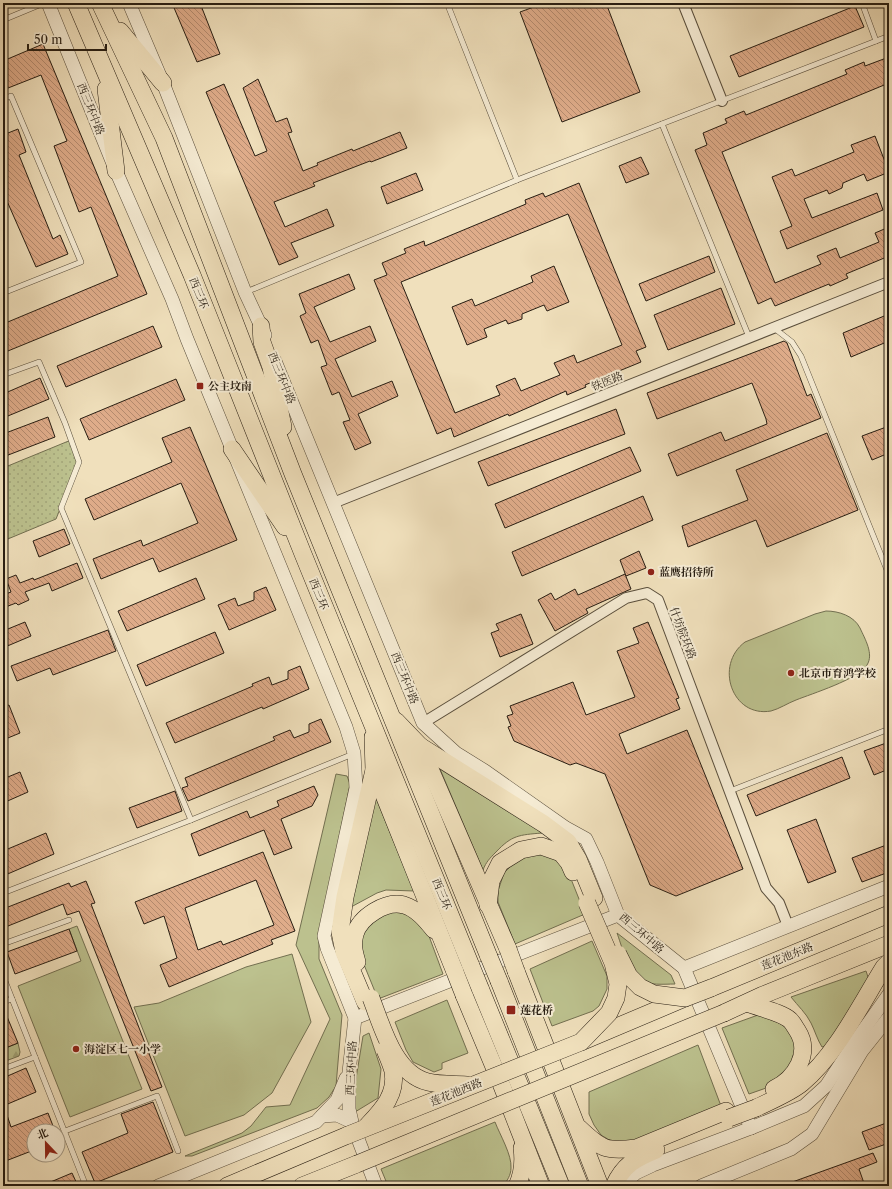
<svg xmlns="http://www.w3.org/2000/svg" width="892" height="1189" viewBox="0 0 892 1189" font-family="'Libre Caslon Text','Noto Serif SC',serif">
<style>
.grass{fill:url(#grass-dots);stroke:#726f50}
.forest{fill:url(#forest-firs);stroke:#726f50}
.green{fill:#bcc18e;stroke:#726f50}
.building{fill:url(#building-back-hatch);stroke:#271d12;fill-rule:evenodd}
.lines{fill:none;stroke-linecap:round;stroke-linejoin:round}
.service-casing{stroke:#594e3c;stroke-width:6}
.minor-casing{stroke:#594e3c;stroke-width:12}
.tertiary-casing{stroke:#594e3c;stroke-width:14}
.trunk-casing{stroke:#271d12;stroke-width:18}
.service{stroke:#f5ebd3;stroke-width:5}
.minor{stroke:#f5ebd3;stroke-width:10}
.tertiary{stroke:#f5ebd3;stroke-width:13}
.trunk{stroke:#f0e0bc;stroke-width:17}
.trunk-bridge-casing{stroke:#271d12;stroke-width:18;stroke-linecap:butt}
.trunk-bridge{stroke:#f0e0bc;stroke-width:17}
.poi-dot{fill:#8f2418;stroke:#f5ebd3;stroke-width:1.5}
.labels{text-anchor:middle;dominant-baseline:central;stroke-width:4;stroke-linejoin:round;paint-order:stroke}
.street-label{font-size:11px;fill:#271d12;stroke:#f5ebd3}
.poi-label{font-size:11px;font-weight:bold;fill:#271d12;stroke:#f5ebd3;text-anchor:start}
</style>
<defs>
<pattern id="grass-dots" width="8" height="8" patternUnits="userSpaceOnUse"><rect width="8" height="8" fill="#bcc18e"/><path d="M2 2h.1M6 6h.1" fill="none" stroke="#a2a579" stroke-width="1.8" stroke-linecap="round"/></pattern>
<pattern id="forest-firs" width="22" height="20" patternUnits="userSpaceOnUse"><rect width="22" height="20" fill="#bcc18e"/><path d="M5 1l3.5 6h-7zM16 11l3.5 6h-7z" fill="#a2a579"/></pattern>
<pattern id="building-back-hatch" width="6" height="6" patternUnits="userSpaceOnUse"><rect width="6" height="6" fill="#dfac8a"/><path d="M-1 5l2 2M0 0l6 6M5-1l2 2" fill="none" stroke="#b58b6f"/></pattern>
</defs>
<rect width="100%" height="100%" fill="#f0e0bc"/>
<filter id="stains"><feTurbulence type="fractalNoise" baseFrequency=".005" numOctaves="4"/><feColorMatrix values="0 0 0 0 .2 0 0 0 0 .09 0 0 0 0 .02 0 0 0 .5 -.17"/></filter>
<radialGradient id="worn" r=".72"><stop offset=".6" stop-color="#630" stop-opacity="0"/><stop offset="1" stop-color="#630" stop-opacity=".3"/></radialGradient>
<polygon class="grass" points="71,440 79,462 56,519 3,541 3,468"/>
<polygon class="forest" points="18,1043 20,1052 19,1056 3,1062 3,1049"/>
<g class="green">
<path d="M826 611C839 611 854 616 860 628 865 639 874 654 867 665 859 679 811 694 796 700 788 703 779 709 771 711 732 718 714 665 745 642L815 614Z"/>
<path d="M440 769 542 833C519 835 512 835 496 852 490 858 486 862 483 870Z"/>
<polygon points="336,774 347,776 350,784 319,936 319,959 342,1015 336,1086 329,1097 317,1108 192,1156 185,1156 242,1133 251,1126 266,1107 290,1105 330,1019 296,945"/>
<polygon points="375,796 414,891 386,890 377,893 351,907"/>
<polygon points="540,853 565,864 585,914 515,944 498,902 498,891 504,873 517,860"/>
<path d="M382 912 410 913 426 928 443 974 378 999 358 950C359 934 370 922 382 912Z"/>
<polygon points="77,926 142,1089 70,1117 18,986 81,961 69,929"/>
<path d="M617 933 671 975 675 984C664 984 648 986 638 979 629 973 621 944 617 933Z"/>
<polygon points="592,941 607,976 607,989 599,1006 593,1011 552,1026 530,969"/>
<polygon points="292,954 311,1022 272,1093 244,1115 185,1136 134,1007 159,1003 246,967"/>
<path d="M866 971 869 980 827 1046 822 1047C817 1039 815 1031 811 1023 806 1013 798 1006 791 997Z"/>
<polygon points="447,1000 468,1053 442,1063 442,1069 434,1072 413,1062 406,1050 395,1022"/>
<path d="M758 1015C772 1019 792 1026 795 1043 796 1049 796 1056 796 1062L769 1087 749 1094 722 1028Z"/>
<polygon points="369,1033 381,1069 378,1098 355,1112 353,1097 363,1036"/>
<polygon points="698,1045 721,1106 629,1143 611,1141 601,1135 594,1125 589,1114 589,1092"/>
<path d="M495 1122C500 1135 512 1155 511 1168 511 1175 507 1181 503 1186H388L381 1169Z"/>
</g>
<g class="building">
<polygon points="172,3 200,3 220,54 197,62"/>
<polygon points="545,3 606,3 640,92 562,122 520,12"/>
<polygon points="855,6 864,27 739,77 730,56"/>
<polygon points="43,44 147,294 3,353 3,324 118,276 91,207 79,212 54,146 67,141 41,75 3,90 3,61"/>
<polygon points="889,57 889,83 722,152 775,283 821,264 817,256 836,248 840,258 879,242 875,233 889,227 889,256 846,274 848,278 830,286 829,284 775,306 771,298 758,304 695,150 707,145 703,133 727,123 725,119 744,111 746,115 847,74 845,70 864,62 865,66"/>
<polygon points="258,79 276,122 287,118 292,132 288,133 303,171 318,165 317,163 352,149 353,151 400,132 407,148 371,162 370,161 313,183 315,186 274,202 285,227 327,209 334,226 291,243 298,257 279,265 206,92 224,84 255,156 267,151 243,88"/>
<polygon points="18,129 26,152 19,155 53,239 60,235 68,254 36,267 3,192 3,135"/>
<polygon points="875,136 889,172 867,181 864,174 843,183 842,188 829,194 827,190 804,199 812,218 877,193 883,210 787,249 780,231 792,226 772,177 792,169 795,176 854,152 851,145"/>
<polygon points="641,157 649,174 626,183 619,166"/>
<polygon points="416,173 423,190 387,204 381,187"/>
<path d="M579 183 646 347 636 351 641 362 585 385 586 387 567 395 566 391 509 416 508 414 454 437 451 428 437 434 374 280 387 275 382 263 406 253 404 249 424 241 425 246 526 204 525 200 543 193 545 197ZM568 214 622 345 577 363 574 355 554 363 560 375 521 391 515 378 496 386 500 395 455 413 401 282Z"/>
<polygon points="709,256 715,272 646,301 639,284"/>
<polygon points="554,266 569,302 547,311 544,305 522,314 522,319 508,324 506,320 484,329 487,337 467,345 452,307 472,299 475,306 533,282 531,276"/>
<polygon points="349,274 355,289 314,307 330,342 370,326 376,341 335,359 352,397 392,381 398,396 358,414 371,443 355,450 343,422 350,420 339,392 332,395 321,367 327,365 318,340 311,343 300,316 306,313 299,294"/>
<polygon points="721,288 735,324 668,350 654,315"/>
<polygon points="889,314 889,341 851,357 843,333"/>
<polygon points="153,326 162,347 66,387 57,366"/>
<polygon points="784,341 787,343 807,396 811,394 821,418 677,476 668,454 721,432 725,441 767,424 766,419 752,383 657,419 647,393"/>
<polygon points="40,378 49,399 3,418 3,394"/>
<polygon points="176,379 185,400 89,440 80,419"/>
<polygon points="616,409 625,434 488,486 478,462"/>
<polygon points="48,417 55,437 3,457 3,434"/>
<polygon points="889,426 889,453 872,460 862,436"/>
<polygon points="190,427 237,540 159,572 153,558 101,579 93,559 141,540 143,546 198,523 181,483 94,520 85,499 172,462 162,438"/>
<polygon points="827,433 858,510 767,547 756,520 688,547 682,526 748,500 736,470"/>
<polygon points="630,447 641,471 505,528 495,504"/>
<polygon points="643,496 653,520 522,576 512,552"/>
<polygon points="64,529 70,544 39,557 33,541"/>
<polygon points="639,551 646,568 626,576 620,560"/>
<polygon points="77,563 83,578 52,591 49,583 25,592 29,600 18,605 16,603 3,608 3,595 11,592 6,579 16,575 20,583 33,578 34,580"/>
<polygon points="625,574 631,589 586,609 588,613 555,631 538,600 551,593 555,600 575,589 578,595"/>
<polygon points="196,578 205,599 127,631 118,611"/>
<polygon points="266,587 276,610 229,630 218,605 235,598 238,606 254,600 254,592"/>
<polygon points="521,614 533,644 500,657 491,633 499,630 496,624"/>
<polygon points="25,622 31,636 5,647 3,642 3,631"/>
<polygon points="648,622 679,698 676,699 680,709 619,734 627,754 687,730 743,869 676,896 650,885 605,774 576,763 570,765 514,741 508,727 511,726 507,716 513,714 510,706 573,682 586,715 635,697 617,651 639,643 633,628"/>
<polygon points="108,630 116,651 53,675 50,668 17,681 11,666"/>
<polygon points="215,632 224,653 146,686 137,665"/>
<polygon points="300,666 309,689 263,709 262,707 175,743 166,723 253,686 252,684 269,677 272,685 288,679 288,671"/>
<polygon points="9,705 20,733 3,740 3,707"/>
<polygon points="321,719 331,742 188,801 182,788 188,786 185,778 275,740 273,737 290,730 294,738 309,732 309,724"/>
<polygon points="889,742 889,769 874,775 864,751"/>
<polygon points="842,757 850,778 756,816 747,795"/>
<polygon points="20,772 28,792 3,803 3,779"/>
<polygon points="314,786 318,795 312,806 281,819 292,848 274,855 264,830 199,856 191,834 247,811 250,818 279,806 277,801"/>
<polygon points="175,791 182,811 137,828 129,808"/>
<polygon points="816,819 836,872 808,883 787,830"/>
<polygon points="46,833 54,854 3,876 3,851"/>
<polygon points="889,844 889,872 862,882 852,858"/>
<path d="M263 852 295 931 271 940 273 944 169 987 160 965 177 958 164 916 144 924 135 902ZM256 880 274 925 223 945 221 941 198 950 185 908Z"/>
<polygon points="86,881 95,903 91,904 162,1087 151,1091 79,911 67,915 63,904 3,928 3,909 69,883 71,887"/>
<polygon points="69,929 77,951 15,974 7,952"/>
<polygon points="3,1007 18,1043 3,1049"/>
<polygon points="26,1068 36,1092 3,1106 3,1078"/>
<polygon points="153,1102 173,1152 95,1183 82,1152 128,1133 121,1114"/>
<polygon points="4,1106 11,1127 48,1113 55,1131 34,1131 34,1150 3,1162"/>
<polygon points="889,1122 889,1143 869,1150 862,1132"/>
<polygon points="873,1153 877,1162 859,1169 865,1186 784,1186 784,1185"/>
<polygon points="72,1173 78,1186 41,1186"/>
</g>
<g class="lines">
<defs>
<g id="service">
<polyline points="447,3 517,180"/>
<polyline points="862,3 876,41"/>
<polyline points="3,20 44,3"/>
<polyline points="3,99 11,96 81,262 3,293"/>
<polyline points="662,124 749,337"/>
<polyline points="246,292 517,180 889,36"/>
<polyline points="774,328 792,342 801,356 889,575"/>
<polyline points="3,375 39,362 65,423 79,462 61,508 191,820"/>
<polyline points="730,791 889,729"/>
<polyline points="3,893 191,820 353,754"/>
<polyline points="3,944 69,920"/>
<polyline points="3,976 86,1186"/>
<polyline points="3,1002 12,999"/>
<polyline points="3,1069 35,1057"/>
<polyline points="65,1131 157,1096 178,1151"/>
</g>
<g id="minor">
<polyline points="683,3 722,101"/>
<polyline points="333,503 889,282"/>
<polyline points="423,723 626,598 647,593 658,600 766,888 779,903 788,926"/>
</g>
<g id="tertiary">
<polyline points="48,3 116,171 172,299 187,339 346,727 354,753 356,788 324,936 327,948 355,1018 349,1072 349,1109 352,1122 337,1115 322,1116"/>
<polyline points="129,3 163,83 245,292 265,335"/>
<polyline points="275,361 423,723 456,753 485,771 566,828 586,839 597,862 618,915 684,968 751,1128"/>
<polyline points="684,968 889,886"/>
<polyline points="355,1018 618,915"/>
<polyline points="352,1123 376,1186"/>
<polyline points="158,1186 316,1122 337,1100 346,1078"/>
<polyline points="626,1186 628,1180 636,1173 653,1165 751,1128 804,1106 826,1086 855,1042 889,994"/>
<polyline points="701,1186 791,1149 812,1134 862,1051 889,1017"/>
</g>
<g id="trunk">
<polyline points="76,3 192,275 303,554 471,966"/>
<polyline points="100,3 164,138 293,474 489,957"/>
<polyline points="120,31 163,83"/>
<polyline points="106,89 116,171"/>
<polyline points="261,326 262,342 271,367 283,427"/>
<polyline points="232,449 285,527"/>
<polyline points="396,721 420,746 544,824 568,842 578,859 594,898"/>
<polyline points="420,746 508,949"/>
<polyline points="374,770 455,972"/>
<polyline points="488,905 491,881 500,863 521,850 541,846 561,853 569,863 573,872"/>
<path d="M357 962C354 952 352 944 355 934 360 917 386 900 404 905 417 909 426 920 434 930"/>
<polyline points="516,971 600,1186"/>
<polyline points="499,981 580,1186"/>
<polyline points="480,988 561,1186"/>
<polyline points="711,988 889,914"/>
<polyline points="464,995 502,1086 541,1186"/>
<polyline points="365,1002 344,952 340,932 345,897 374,770 373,737"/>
<path d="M747 1003C759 1008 781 1012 790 1020 793 1023 795 1027 797 1030 812 1053 795 1079 774 1089"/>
<polyline points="724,1013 763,995 889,944"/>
<polyline points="581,1042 685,998"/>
<path d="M756 1108C770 1101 790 1093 802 1083 836 1055 861 1004 884 967L889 962"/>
<path d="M579 1128C601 1149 606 1152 636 1148L726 1111"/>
<polyline points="227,1186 348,1135"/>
<polyline points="302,1186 357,1164"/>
<path d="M517 1186C523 1173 524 1162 522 1148"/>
<path d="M614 1186C623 1165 636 1158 656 1150"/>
</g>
</defs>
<use href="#service" class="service-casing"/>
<use href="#minor" class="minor-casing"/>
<use href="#tertiary" class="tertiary-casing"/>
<use href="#trunk" class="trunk-casing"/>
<use href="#service" class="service"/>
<use href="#minor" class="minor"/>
<use href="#tertiary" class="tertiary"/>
<use href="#trunk" class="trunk"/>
<defs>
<g id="trunk-bridge">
<polyline points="508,949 516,971"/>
<polyline points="618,954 629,976 640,987 654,994 685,998 711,988"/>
<polyline points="489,957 499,981"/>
<polyline points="471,966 480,988"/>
<polyline points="455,972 464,995"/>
<path d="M371 998C382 1026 394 1074 428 1082 439 1085 458 1084 469 1085"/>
<polyline points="729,1118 756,1108"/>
<path d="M367 1126C382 1110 397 1095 393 1071 391 1064 388 1057 385 1050"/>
<polyline points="348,1135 581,1042 609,1013 616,998 618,984 613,963 587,903"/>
<polyline points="357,1164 724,1013"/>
</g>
</defs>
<use href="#trunk-bridge" class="trunk-bridge-casing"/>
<use href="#trunk-bridge" class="trunk-bridge"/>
</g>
<g class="poi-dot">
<rect x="196" y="382" width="8" height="8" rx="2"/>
<circle cx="651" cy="572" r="4"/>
<circle cx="791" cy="673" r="4"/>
<rect x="506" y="1005" width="10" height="10" rx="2"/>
<circle cx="76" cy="1049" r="4"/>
</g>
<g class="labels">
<g class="street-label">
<text transform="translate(91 109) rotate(68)">西三环中路</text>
<text transform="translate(199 293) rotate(68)">西三环</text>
<text transform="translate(282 378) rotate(68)">西三环中路</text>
<text transform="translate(607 381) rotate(-22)">铁医路</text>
<text transform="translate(319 594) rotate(68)">西三环</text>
<text transform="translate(683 633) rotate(69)">什坊院环路</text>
<text transform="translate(405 678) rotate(68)">西三环中路</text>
<text transform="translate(442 894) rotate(68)">西三环</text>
<text transform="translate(642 933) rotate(41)">西三环中路</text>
<text transform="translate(787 956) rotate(-22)">莲花池东路</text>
<text transform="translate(351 1068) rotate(-87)">西三环中路</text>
<text transform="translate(456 1092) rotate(-22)">莲花池西路</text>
</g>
<g class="poi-label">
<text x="208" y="386">公主坟南</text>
<text x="659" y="572">蓝鹰招待所</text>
<text x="799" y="673">北京市育鸿学校</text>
<text x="520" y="1010">莲花桥</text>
<text x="84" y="1049">海淀区七一小学</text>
</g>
</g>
<rect width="892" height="1189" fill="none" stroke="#f0e0bc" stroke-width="16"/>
<rect x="4" y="4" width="884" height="1181" fill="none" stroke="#271d12" stroke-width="2"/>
<rect x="8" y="8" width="876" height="1173" fill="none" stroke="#271d12"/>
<g transform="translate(46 1143) rotate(338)"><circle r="19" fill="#f5ebd3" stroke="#a39986"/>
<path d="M0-3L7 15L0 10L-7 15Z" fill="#8f2418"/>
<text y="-6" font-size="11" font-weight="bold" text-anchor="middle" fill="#271d12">北</text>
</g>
<path d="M28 44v6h78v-6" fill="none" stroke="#271d12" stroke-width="2"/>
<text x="34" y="44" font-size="12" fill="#271d12" stroke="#f5ebd3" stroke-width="3" paint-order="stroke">50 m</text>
<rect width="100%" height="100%" filter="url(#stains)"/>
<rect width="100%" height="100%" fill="url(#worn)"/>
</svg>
